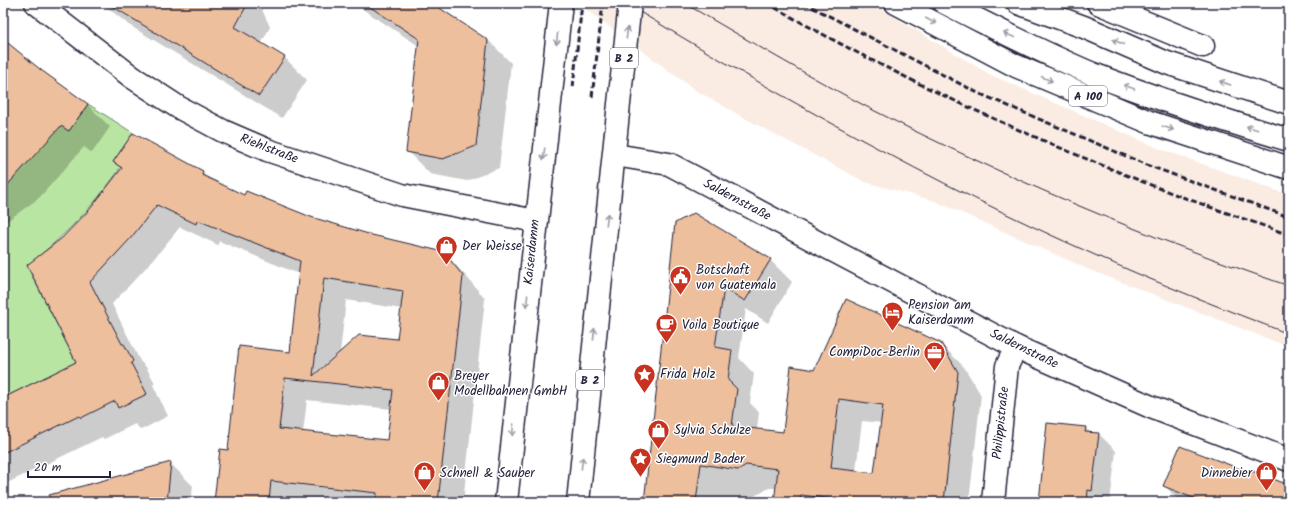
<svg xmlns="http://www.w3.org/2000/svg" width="1292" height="505" viewBox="0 0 1292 505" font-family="Kalam,sans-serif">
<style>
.built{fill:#faece2}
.green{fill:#b9e5a3;stroke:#6e846f}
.shadow{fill:#0003;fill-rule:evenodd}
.building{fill:#eebf9d;stroke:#22223b;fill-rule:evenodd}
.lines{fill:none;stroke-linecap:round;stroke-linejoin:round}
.minor-casing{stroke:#22223b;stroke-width:25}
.major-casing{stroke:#22223b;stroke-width:25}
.highway-casing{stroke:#22223b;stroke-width:25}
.minor{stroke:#fff;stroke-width:22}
.major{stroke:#fff;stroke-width:22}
.highway{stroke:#fff;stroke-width:22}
.tram{stroke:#22223b;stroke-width:1}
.rail{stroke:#22223b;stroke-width:3;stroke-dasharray:6 3;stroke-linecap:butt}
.major-bridge-casing{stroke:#22223b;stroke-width:25;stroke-linecap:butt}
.major-bridge{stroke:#fff;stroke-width:22}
.oneway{stroke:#9c9ca7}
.labels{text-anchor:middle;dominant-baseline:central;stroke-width:3;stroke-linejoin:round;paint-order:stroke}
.shield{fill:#fff;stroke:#646476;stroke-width:1}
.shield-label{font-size:12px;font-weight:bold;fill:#22223b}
.street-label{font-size:13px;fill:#22223b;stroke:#fff}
.poi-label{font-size:13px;fill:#22223b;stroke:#fff;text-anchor:start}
</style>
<rect width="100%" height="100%" fill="#fff"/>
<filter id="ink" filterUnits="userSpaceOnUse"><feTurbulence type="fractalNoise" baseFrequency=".025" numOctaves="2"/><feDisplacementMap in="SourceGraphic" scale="8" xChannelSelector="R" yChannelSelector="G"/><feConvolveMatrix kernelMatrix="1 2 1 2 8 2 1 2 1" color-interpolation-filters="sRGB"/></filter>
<g filter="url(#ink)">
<polygon class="built" points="577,3 871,3 989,74 1158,148 1289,195 1289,347 1090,270 935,201 865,182 750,121 695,90"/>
<path class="green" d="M88 104 133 133 113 162 121 167C93 208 65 235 27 266L76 362 3 398V186L16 175 61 125 69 131Z"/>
<g class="shadow">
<polygon points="102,3 259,3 270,27 261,44 284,57 307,80 282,118 129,25"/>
<polygon points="273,3 323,3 322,10"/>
<polygon points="353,3 430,3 488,40 511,63 499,168 467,181 430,174 407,151 419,46"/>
<polygon points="3,40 40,70 87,104 110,127 92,153 84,147 39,198 3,224"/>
<path d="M115 162 202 172 210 180 244 196 371 236 444 253 466 276 485 299 463 502H215L229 451 291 353 299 274 219 241 218 245 180 227 152 261 112 304 140 361 146 367 155 383 153 385 168 416 141 430 135 424 104 439 102 437 3 485V399L78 362 62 238 91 209 122 169ZM346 300 402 309 398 340 340 353ZM307 400 391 409 388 442 303 433Z"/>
<path d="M675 224 770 260 792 282 768 323 746 309 739 358 754 374 750 403 759 412 757 430 784 433 815 371 941 344 964 367 981 395 969 502H775L777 488H769L743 502H645ZM862 421 882 423 875 474 856 471Z"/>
<polygon points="1085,428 1091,433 1099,434 1116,451 1110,502 1040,502"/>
<polygon points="171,464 193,486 191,502 54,502 53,495"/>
<polygon points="1252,475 1289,485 1289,502 1180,502 1164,485"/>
</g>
<g class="building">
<polygon points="107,3 248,3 235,27 285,57 259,96"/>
<polygon points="364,3 432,3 488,40 476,146 443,159 406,152 419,39"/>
<polygon points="3,39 41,70 88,104 69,131 61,126 3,190"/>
<path d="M133 133 203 171 202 175 244 195 246 191 311 217 372 235 444 252 463 276 438 502H376L377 493 271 481 269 502H214L220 449 228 450 239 346 290 352 300 261 197 220 196 224 157 205 130 239 90 282 122 344H124L133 361 131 363 147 394 118 408 115 401 81 418 79 416 3 453V398L76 362 27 265 62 238 90 209 122 168 113 162ZM324 278 403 291 397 339 359 335 313 376ZM285 378 393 390 387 440 279 429Z"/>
<path d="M694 213 771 259 745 301 724 288 715 347 732 350 728 380 737 389 732 426 783 432 791 366 814 370 846 299 941 343 958 372 944 502H859L801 495 800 502H774L778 469 746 465 738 470 701 464 696 502H644L675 223ZM839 399 883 405 874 473 831 468Z"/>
<polygon points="1047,423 1086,427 1085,432 1099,433 1092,491 1088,490 1087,502 1039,502"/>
<polygon points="1180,446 1251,473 1252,471 1289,485 1289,502 1203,502 1163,486"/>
<polygon points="171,462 167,502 50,502 49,495"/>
</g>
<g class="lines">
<defs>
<g id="minor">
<polyline points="36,3 132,77 178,107 223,131 267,150 402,195 536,221"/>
<polyline points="1098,3 1203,46"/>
<polyline points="615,155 669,164 1016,347 1151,407 1289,460"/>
<polyline points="993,502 1007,366 1016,347"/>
</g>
<g id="major">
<polyline points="506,502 561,3"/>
<polyline points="578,502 618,113"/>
</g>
<g id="highway">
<polyline points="896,3 1016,66 1149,122 1289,168"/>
<path d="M945 3C994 28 1043 53 1093 74 1157 99 1223 120 1289 140"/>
<polyline points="1018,3 1084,27 1167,63 1289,103"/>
</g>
</defs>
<use href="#minor" class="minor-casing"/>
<use href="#major" class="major-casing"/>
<use href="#highway" class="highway-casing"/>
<use href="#minor" class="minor"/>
<use href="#major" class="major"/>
<use href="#highway" class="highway"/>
<g class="tram">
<path d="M625 3C777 95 932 183 1095 255 1159 284 1224 309 1289 334"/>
<path d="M684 3C746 39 808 76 871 109 1006 178 1146 237 1289 286"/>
</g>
<g class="rail">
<path d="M767 3C886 72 1013 130 1141 181 1190 201 1240 217 1289 235"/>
<polyline points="804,3 978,93 1147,165 1289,217"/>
<polyline points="573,87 582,3"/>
<polyline points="592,97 603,3"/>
</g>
<defs>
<polyline id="major-bridge" points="618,113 630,3"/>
</defs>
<use href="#major-bridge" class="major-bridge-casing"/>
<use href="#major-bridge" class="major-bridge"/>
</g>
<defs><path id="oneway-shaft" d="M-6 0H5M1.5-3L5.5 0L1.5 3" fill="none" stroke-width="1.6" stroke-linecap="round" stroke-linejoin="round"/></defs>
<g class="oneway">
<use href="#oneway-shaft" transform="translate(931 21) rotate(28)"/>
<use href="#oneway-shaft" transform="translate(627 33) rotate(-84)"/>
<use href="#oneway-shaft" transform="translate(1009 35) rotate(-155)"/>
<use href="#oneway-shaft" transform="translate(557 39) rotate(96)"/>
<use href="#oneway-shaft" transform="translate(1118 42) rotate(-157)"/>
<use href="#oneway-shaft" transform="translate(1047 79) rotate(23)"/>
<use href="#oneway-shaft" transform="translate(1225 83) rotate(-161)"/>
<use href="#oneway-shaft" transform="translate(1129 87) rotate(-160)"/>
<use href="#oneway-shaft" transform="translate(1168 128) rotate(18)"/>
<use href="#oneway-shaft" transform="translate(1252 128) rotate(-163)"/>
<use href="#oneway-shaft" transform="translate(544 154) rotate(97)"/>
<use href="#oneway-shaft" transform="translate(607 219) rotate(-83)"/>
<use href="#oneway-shaft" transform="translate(527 301) rotate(96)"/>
<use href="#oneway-shaft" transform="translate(594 334) rotate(-84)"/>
<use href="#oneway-shaft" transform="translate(513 430) rotate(96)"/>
<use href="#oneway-shaft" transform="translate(582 463) rotate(-84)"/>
</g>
</g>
<defs>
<symbol id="shop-pin" viewBox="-11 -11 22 30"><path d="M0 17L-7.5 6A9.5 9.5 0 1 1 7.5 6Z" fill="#c8321e" stroke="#fff"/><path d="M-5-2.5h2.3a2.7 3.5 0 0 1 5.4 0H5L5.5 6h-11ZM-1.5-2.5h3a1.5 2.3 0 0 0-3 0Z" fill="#fff"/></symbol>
<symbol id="civic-pin" viewBox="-11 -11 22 30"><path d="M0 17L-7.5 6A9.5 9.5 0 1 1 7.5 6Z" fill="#c8321e" stroke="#fff"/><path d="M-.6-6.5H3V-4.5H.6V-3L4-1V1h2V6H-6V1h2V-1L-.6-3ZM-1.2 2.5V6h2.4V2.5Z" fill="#fff"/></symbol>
<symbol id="hotel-pin" viewBox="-11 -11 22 30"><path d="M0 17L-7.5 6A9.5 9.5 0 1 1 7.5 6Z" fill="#c8321e" stroke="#fff"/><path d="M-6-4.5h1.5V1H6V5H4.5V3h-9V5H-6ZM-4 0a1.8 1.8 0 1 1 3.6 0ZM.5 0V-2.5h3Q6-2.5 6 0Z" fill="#fff"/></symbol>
<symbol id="cafe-pin" viewBox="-11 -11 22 30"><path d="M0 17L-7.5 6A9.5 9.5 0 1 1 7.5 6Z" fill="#c8321e" stroke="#fff"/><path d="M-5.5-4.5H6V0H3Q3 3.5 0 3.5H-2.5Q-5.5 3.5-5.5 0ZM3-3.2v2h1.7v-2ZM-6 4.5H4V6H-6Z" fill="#fff"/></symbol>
<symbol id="office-pin" viewBox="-11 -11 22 30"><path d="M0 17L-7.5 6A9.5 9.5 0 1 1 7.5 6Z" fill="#c8321e" stroke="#fff"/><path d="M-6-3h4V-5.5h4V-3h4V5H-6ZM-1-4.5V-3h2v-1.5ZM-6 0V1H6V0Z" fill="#fff"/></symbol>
<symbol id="sight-pin" viewBox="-11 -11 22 30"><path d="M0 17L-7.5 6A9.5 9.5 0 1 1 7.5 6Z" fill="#c8321e" stroke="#fff"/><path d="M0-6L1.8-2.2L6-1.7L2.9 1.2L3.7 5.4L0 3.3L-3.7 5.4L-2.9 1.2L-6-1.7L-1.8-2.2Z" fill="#fff"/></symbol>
</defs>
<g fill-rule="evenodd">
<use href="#shop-pin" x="434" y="234" width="25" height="34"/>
<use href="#civic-pin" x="668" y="264" width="25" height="34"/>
<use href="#hotel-pin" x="880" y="300" width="25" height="34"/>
<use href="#cafe-pin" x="654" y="312" width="25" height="34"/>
<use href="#office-pin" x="922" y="340" width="25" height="34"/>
<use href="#sight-pin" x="632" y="362" width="25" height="34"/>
<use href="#shop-pin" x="426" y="370" width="25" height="34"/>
<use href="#shop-pin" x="646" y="418" width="25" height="34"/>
<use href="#sight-pin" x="628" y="446" width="25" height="34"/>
<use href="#shop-pin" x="412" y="460" width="25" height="34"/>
<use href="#shop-pin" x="1254" y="460" width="25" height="34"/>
</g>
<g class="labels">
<g class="shield">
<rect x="610" y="48" width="28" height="20" rx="3"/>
<rect x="1069" y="86" width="38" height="20" rx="3"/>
<rect x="576" y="370" width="28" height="20" rx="3"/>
</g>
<g class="shield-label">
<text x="624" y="58">B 2</text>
<text x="1088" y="96">A 100</text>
<text x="590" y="380">B 2</text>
</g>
<g class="street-label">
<text transform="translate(269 149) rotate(21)">Riehlstraße</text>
<text transform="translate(737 200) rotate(28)">Saldernstraße</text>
<text transform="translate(532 252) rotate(-84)">Kaiserdamm</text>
<text transform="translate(1024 349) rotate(26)">Saldernstraße</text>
<text transform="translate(1001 423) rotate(-84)">Philippistraße</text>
</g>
<g class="poi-label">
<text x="462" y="246">Der Weisse</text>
<text x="696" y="270">Botschaft<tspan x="696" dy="15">von Guatemala</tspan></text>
<text x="908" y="305">Pension am<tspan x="908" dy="15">Kaiserdamm</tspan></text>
<text x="682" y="325">Voila Boutique</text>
<text x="920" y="352" text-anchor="end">CompiDoc-Berlin</text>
<text x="660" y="374">Frida Holz</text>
<text x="454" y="376">Breyer<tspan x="454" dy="15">Modellbahnen GmbH</tspan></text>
<text x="674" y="430">Sylvia Schulze</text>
<text x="656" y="459">Siegmund Bader</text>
<text x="440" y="473">Schnell &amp; Sauber</text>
<text x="1252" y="473" text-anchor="end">Dinnebier</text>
</g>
</g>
<rect width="1292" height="505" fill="none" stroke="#fff" stroke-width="16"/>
<rect x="8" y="8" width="1276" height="489" fill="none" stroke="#22223b" stroke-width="1.5" filter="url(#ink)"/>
<path d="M28 471v6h82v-6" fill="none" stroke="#22223b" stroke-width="2"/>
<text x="34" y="471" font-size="12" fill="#22223b" stroke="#ffffff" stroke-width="3" paint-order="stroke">20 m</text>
</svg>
